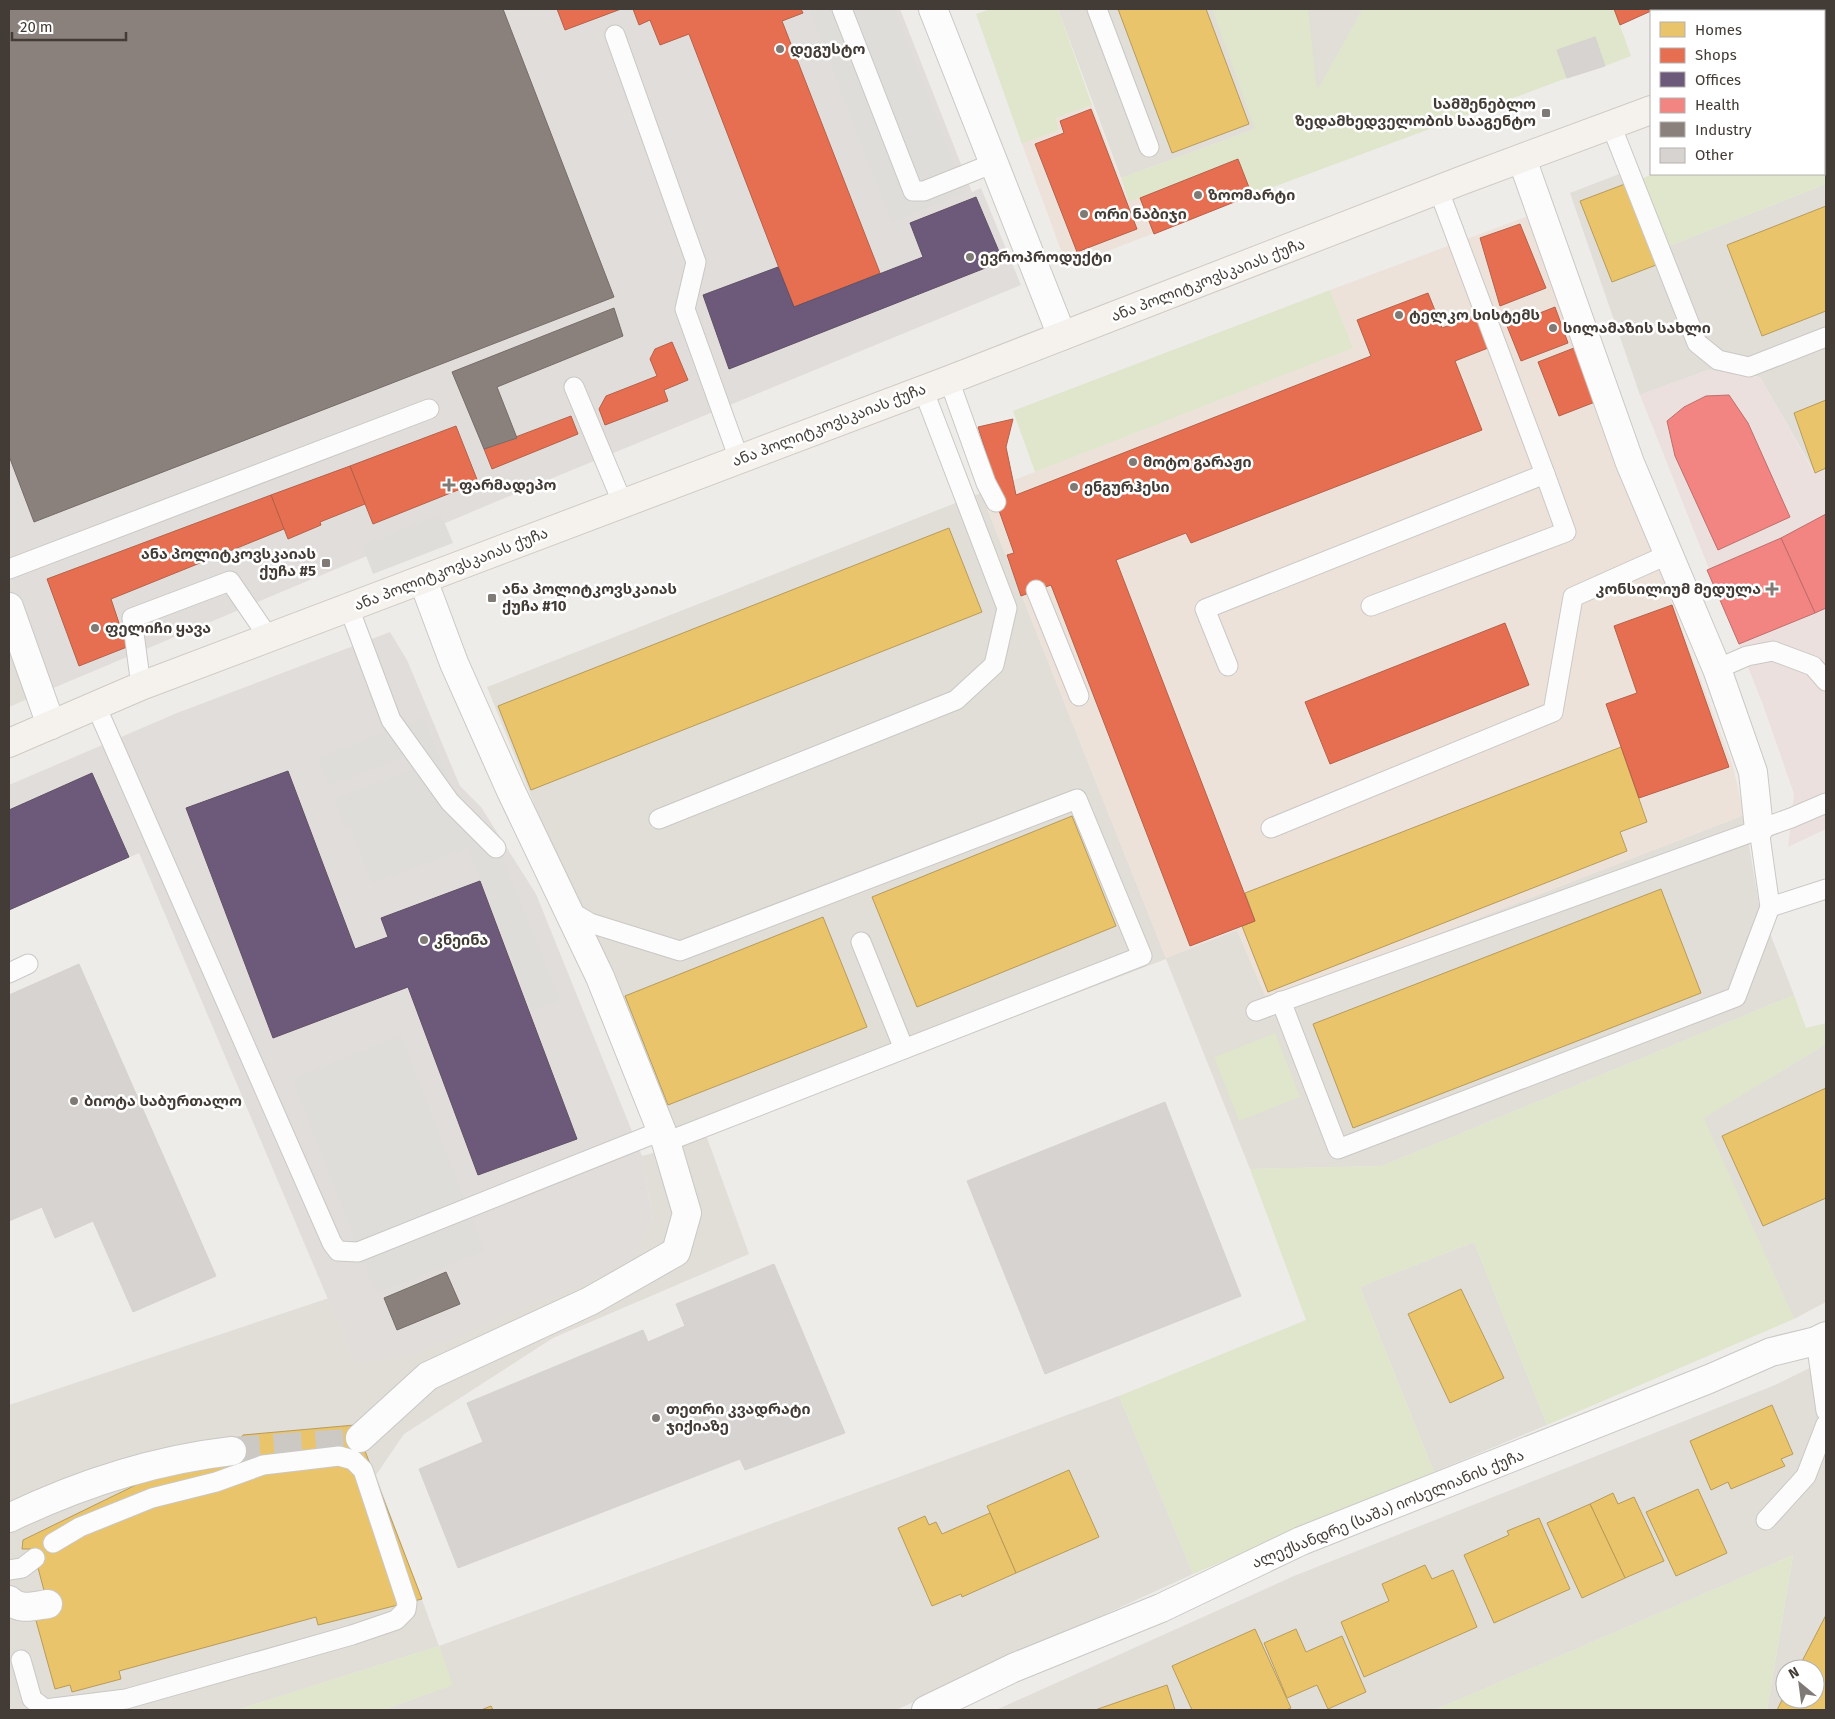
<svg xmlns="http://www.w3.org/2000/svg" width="1835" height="1719" viewBox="0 0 1835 1719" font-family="'Fira Sans','Noto Sans Georgian',sans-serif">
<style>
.residential{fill:#e1ddd7;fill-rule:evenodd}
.commercial{fill:#ede2da}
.industrial{fill:#e1ddda}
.medical{fill:#ece0de}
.green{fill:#dfe6cb}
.parking{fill:#dfddda}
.homes{fill:#e9c46a;stroke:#b79b5a}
.shops{fill:#e76f51;stroke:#b66049}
.offices{fill:#6d597a;stroke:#605066}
.health{fill:#f28482;stroke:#be6e6b}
.industry{fill:#8a817c;stroke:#756c67}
.building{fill:#d6d3d0;stroke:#d6d3cf}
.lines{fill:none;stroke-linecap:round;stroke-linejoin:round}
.street-tunnel{stroke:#ccc9c5;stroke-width:28;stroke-dasharray:28 14;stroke-linecap:butt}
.lane-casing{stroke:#cac8c5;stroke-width:21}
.street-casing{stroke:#cac8c5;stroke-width:30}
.secondary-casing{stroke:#cfcac3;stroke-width:30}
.lane{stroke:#fcfcfc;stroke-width:19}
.street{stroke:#fcfcfc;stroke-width:28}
.secondary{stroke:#f5f2ee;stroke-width:28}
.poi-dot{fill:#7f7a75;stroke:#fff;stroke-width:2}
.labels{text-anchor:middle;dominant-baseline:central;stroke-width:5;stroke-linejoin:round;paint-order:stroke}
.poi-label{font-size:15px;font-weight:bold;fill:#433c36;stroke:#fff;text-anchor:start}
.street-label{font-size:15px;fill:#433c36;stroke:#fff}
</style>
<rect width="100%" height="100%" fill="#eeece9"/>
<g class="residential">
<polygon points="1058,9 1363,9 1317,91 1255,129 1121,178"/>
<polygon points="1627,171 1669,246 1826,184 1826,468 1815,473 1760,377 1708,370 1640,395 1570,193"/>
<polygon points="981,493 1166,958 1237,930 1267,1000 1744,815 1759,905 1794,995 1382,1166 1250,1169 1166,959 706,1135 749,1254 553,1338 404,1434 376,1475 439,1646 1119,1396 1193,1574 896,1710 383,1710 452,1685 439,1646 237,1710 9,1710 9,1405 329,1298 355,1363 653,1220 642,1156 673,1148 487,687"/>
<polygon points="9,574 51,689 9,707"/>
<polygon points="1826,1044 1826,1302 1794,1319 1703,1118"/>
<polygon points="1474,1242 1547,1425 1434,1472 1360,1287"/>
<path d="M1826 1360V1710H1767L1793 1555 1435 1710H996L1294 1576 1775 1385ZM1785 1669H1815V1699H1785Z"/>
</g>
<g class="commercial">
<polygon points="1092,105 1129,202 1238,159 1252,195 1067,267 1022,144 1059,130 1056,118"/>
<polygon points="1528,216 1733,766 1744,815 1267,1000 1237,930 1166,958 981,493 1352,348 1330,290"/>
</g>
<g class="industrial">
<polygon points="9,9 900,9 972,192 981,188 1021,285 531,487 51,689 9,574"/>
<polygon points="390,632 407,660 460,786 481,807 536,894 642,1156 653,1220 634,1257 600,1276 417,1354 355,1363 139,853 9,909 9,785 177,713"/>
</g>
<polygon class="medical" points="1708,370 1760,377 1814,473 1826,468 1826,829 1788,847 1794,794 1763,705 1640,395"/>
<g class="green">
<polygon points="991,9 1058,9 1092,105 1056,118 1059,130 1022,144 976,14"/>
<polygon points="1212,9 1308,9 1317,90 1363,9 1614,9 1631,56 1605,66 1595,37 1557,50 1567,78 1252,195 1238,160 1129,202 1121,178 1255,129"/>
<polygon points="1826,107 1826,184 1669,246 1641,179 1653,174 1824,174 1824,108"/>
<polygon points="1330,290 1353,348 1035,472 1013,411"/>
<polygon points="1794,995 1806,1028 1826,1023 1826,1044 1704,1118 1794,1319 1547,1425 1474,1242 1360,1287 1434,1472 1193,1574 1119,1396 1306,1320 1250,1169 1382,1166"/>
<polygon points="1275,1033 1300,1097 1239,1121 1214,1057"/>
<polygon points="1793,1555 1767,1710 1435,1710"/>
<polygon points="439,1646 453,1685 383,1710 237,1710"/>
</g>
<g class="parking">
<polygon points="809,9 895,9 965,193 891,222"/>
<polygon points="441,514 453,543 373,574 362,545"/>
<polygon points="423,717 451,786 494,836 560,1000 532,1011 468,848 372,884 350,826 344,827 334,799 413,769 408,756 328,786 318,758"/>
<polygon points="401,1035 485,1251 376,1294 292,1079"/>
</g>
<g class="homes">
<polygon points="1118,9 1206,9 1249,124 1172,153"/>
<polygon points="1625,184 1656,265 1612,282 1580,201"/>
<polygon points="1826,206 1826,311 1762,336 1727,245"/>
<polygon points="1826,400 1826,468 1815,473 1794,413"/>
<polygon points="949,528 982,612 531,790 498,706"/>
<polygon points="1621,747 1647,822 1620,832 1627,851 1268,992 1242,926 1255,921 1245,893"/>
<polygon points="1072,816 1116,926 917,1007 872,897"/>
<polygon points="1661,889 1701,993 1353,1128 1313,1024"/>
<polygon points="823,917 867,1027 668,1105 625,996"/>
<polygon points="1826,1088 1826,1198 1763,1226 1722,1136"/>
<polygon points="1461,1289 1504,1378 1450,1403 1408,1314"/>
<polygon points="1772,1405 1793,1454 1781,1459 1785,1466 1731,1489 1728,1482 1711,1490 1690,1441"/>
<polygon points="355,1425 422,1599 318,1625 316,1617 119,1671 121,1679 72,1692 70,1685 55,1689 35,1617 50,1613 33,1549 22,1549 23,1540 144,1481 160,1476 214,1468 220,1465 243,1435"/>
<polygon points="1069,1470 1099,1537 1016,1573 987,1506"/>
<polygon points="1698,1489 1727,1553 1676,1576 1646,1512"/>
<polygon points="1613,1493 1618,1504 1634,1497 1664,1561 1625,1578 1590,1504"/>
<polygon points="1590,1504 1625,1578 1582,1598 1547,1523"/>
<polygon points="990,1513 1016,1573 962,1597 961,1594 932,1606 898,1528 925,1516 929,1525 936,1522 942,1534"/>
<polygon points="1539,1518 1570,1589 1494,1623 1464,1555 1509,1535 1507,1531"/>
<polygon points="1425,1565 1432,1579 1453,1570 1477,1627 1364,1677 1341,1622 1389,1601 1382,1584"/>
<polygon points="1826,1615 1826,1710 1777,1710 1785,1694 1785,1699 1815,1699 1815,1669 1798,1669"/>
<polygon points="1255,1629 1291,1708 1286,1710 1192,1710 1172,1666"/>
<polygon points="1296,1629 1306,1652 1342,1636 1366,1692 1328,1709 1317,1685 1287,1698 1264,1643"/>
<polygon points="1167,1685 1175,1710 1095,1710"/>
<polygon points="491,1706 493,1710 481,1710"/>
</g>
<g class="shops">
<polygon points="557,9 621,9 565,30"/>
<polygon points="633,9 801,9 803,13 782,21 880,273 794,307 689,34 660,45 650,20 639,25"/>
<polygon points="1614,9 1663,9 1651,11 1620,25"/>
<polygon points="1091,109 1137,229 1077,252 1035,144 1064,133 1060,121"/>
<polygon points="1238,159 1252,195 1154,234 1140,198"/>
<polygon points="1520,224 1546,288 1500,306 1480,238"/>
<polygon points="1428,293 1442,328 1475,315 1488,348 1455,361 1482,430 1191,543 1186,533 1116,560 1255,921 1190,946 1051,585 1021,596 1007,555 1014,553 996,502 996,484 978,427 1013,419 1006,447 1016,495 1371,356 1357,320"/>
<polygon points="1555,307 1568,343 1521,361 1507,326"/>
<polygon points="672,342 688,380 664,390 668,401 605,425 599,409 606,396 657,376 650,359 655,349"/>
<polygon points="1574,348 1595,402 1559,416 1538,362"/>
<polygon points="571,416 578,434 492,469 484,449"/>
<polygon points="456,426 478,482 373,524 350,466"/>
<polygon points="350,466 365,504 320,522 321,525 288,539 271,495"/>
<polygon points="271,495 284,529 111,599 127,647 79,666 47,579"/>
<polygon points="1672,605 1729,767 1639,798 1606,704 1637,693 1614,626"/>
<polygon points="1505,623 1529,685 1330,764 1305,702"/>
</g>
<g class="offices">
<polygon points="976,197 1003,261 729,369 703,295 778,267 794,307 923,257 910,223"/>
<polygon points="288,771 355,949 388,937 381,918 480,881 577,1139 478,1175 408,987 273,1038 186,808"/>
<polygon points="92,773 129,857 9,910 9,810"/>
</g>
<g class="health">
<polygon points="1729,395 1748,423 1790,517 1718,550 1675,456 1667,421 1684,407 1706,396"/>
<polygon points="1826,514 1826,608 1815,613 1781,538"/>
<polygon points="1781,538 1815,613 1739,644 1707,570"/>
</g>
<g class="industry">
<polygon points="9,9 503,9 614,297 34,522 9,456"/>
<polygon points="614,308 623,336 497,387 517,438 484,449 452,372"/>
<polygon points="446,1272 460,1304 397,1330 384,1298"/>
</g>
<g class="building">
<polygon points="1595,37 1605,66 1567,78 1557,50"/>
<polygon points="79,964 216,1276 133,1312 93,1221 55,1238 42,1207 9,1221 9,995"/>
<polygon points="1165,1102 1241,1296 1045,1374 967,1181"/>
<polygon points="774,1264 845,1433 745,1470 740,1459 458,1568 419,1469 483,1442 467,1403 643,1330 648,1342 685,1326 676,1304"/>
</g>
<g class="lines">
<polyline class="street-tunnel" points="232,1451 345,1443 360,1438"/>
<defs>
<g id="lane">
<polyline points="842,9 913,191 924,191 994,163"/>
<polyline points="1097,9 1149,147"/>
<polyline points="615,35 696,262 685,309 739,459"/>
<polyline points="1611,125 1697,343 1718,360 1749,367 1826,337"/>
<polyline points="949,380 986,483 996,502"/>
<polyline points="574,387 623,504"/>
<polyline points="9,569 429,409"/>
<polyline points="1036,590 1079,696"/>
<polyline points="1371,606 1566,532 1545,474"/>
<polyline points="349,608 391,720 450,802 496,848"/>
<polyline points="1228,666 1205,609 1545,474 1439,191"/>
<polyline points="1717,669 1747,656 1773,651 1813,666 1826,681"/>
<polyline points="141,686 132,618 230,581 269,638"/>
<polyline points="96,706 332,1243 338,1251 358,1252 661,1131"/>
<polyline points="659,819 956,700 994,665 1007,608 923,389"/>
<polyline points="1271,828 1553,712 1573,597 1667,555"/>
<polyline points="1770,907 1826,889"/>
<polyline points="568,910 590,923 680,951 1077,799 1142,956 666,1142"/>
<polyline points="861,942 904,1049"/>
<polyline points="9,973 28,964"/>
<polyline points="1281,1001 1338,1149 1736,997 1770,907 1759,829"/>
<polyline points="1256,1011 1791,818 1826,803"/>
<polyline points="1816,1341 1826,1411"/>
<polyline points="1766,1520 1806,1476 1826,1424"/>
<polyline points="9,1570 22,1568 35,1558"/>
<polyline points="21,1660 32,1699 45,1709 126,1699 352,1635 396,1620 406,1610 407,1603 363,1470 353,1460 339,1456 263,1465 216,1482 152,1498 80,1527 53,1543"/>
</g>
<g id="street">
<polyline points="933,9 1062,336"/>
<polyline points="1699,9 1700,11"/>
<polyline points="1522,159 1630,463 1717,669 1753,772 1759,829"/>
<polyline points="9,607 51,725"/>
<polyline points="360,1438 428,1376 590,1301 676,1252 687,1213 666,1142 600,977 511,791 454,663 423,580"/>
<path d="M9 1518C80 1484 153 1460 232 1451"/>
<path d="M9 1600C21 1611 33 1606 48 1604"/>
<polyline points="926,1710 1013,1668 1161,1608 1301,1541 1709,1379 1771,1352 1816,1341 1826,1336"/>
</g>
<g id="secondary">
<polyline points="1824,45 1826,44"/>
<polyline points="9,743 141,686 949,380 1463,180 1651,110"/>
</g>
</defs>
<use href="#lane" class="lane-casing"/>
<use href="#street" class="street-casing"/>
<use href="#secondary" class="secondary-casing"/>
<use href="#lane" class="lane"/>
<use href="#street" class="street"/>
<use href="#secondary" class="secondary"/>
</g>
<g class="poi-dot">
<circle cx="780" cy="49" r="5"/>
<rect x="1541" y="108" width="10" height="10" rx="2.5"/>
<circle cx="1198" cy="195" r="5"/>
<circle cx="1084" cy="214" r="5"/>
<circle cx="970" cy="257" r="5"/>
<circle cx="1399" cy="315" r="5"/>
<circle cx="1553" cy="328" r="5"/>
<circle cx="1133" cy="462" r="5"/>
<path d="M446.5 477.5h5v5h5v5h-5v5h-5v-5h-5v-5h5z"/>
<circle cx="1074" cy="487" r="5"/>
<rect x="321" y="558" width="10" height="10" rx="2.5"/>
<path d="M1769.5 581.5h5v5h5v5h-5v5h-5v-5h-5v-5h5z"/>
<rect x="487" y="593" width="10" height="10" rx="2.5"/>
<circle cx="95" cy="628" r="5"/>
<circle cx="424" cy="940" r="5"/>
<circle cx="74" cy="1101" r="5"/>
<circle cx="656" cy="1418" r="5"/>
</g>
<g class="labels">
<g class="poi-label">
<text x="790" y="49">დეგუსტო</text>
<text x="1536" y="104" text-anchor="end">სამშენებლო<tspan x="1536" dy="17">ზედამხედველობის სააგენტო</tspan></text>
<text x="1208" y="195">ზოომარტი</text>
<text x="1094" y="214">ორი ნაბიჯი</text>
<text x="980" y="257">ევროპროდუქტი</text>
<text x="1409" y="315">ტელკო სისტემს</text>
<text x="1563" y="328">სილამაზის სახლი</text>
<text x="1143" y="462">მოტო გარაჟი</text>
<text x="459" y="485">ფარმადეპო</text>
<text x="1084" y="487">ენგურჰესი</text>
<text x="316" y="554" text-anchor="end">ანა პოლიტკოვსკაიას<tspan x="316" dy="17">ქუჩა #5</tspan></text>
<text x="502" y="589">ანა პოლიტკოვსკაიას<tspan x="502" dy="17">ქუჩა #10</tspan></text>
<text x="1761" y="589" text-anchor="end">კონსილიუმ მედულა</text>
<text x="105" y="628">ფელიჩი ყავა</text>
<text x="434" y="940">კნეინა</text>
<text x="84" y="1101">ბიოტა საბურთალო</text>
<text x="666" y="1409">თეთრი კვადრატი<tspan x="666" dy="17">ჯიქიაზე</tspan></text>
</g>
<g class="street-label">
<text transform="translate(1208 280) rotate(-21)">ანა პოლიტკოვსკაიას ქუჩა</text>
<text transform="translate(829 425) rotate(-21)">ანა პოლიტკოვსკაიას ქუჩა</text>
<text transform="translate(451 569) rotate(-21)">ანა პოლიტკოვსკაიას ქუჩა</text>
<text transform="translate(1388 1509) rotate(-22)">ალექსანდრე (საშა) იოსელიანის ქუჩა</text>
</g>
</g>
<rect width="1835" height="1719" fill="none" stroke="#433c36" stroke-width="20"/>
<rect x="1650" y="10" width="175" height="165" fill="#ffffff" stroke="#b4b1af"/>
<rect x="1660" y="22" width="25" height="15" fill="#e9c46a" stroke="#b4b1af"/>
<text x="1695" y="35" font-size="15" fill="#433c36">Homes</text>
<rect x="1660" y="48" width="25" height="15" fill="#e76f51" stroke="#b4b1af"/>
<text x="1695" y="60" font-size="15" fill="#433c36">Shops</text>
<rect x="1660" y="72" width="25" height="15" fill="#6d597a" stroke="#b4b1af"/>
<text x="1695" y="85" font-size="15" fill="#433c36">Offices</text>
<rect x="1660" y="98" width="25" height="15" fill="#f28482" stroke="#b4b1af"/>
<text x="1695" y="110" font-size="15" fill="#433c36">Health</text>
<rect x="1660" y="122" width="25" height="15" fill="#8a817c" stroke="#b4b1af"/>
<text x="1695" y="135" font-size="15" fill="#433c36">Industry</text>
<rect x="1660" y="148" width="25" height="15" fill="#d6d3d0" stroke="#b4b1af"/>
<text x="1695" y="160" font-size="15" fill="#433c36">Other</text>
<g transform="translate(1800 1684) rotate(331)"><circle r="24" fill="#ffffff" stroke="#b4b1af"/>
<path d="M0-4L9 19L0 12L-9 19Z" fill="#7f7a75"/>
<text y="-8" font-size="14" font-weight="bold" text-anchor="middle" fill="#433c36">N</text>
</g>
<path d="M12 32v8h114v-8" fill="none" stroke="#433c36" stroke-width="2.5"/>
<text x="20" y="32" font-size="15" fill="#433c36" stroke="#ffffff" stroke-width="4" paint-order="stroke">20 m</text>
</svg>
